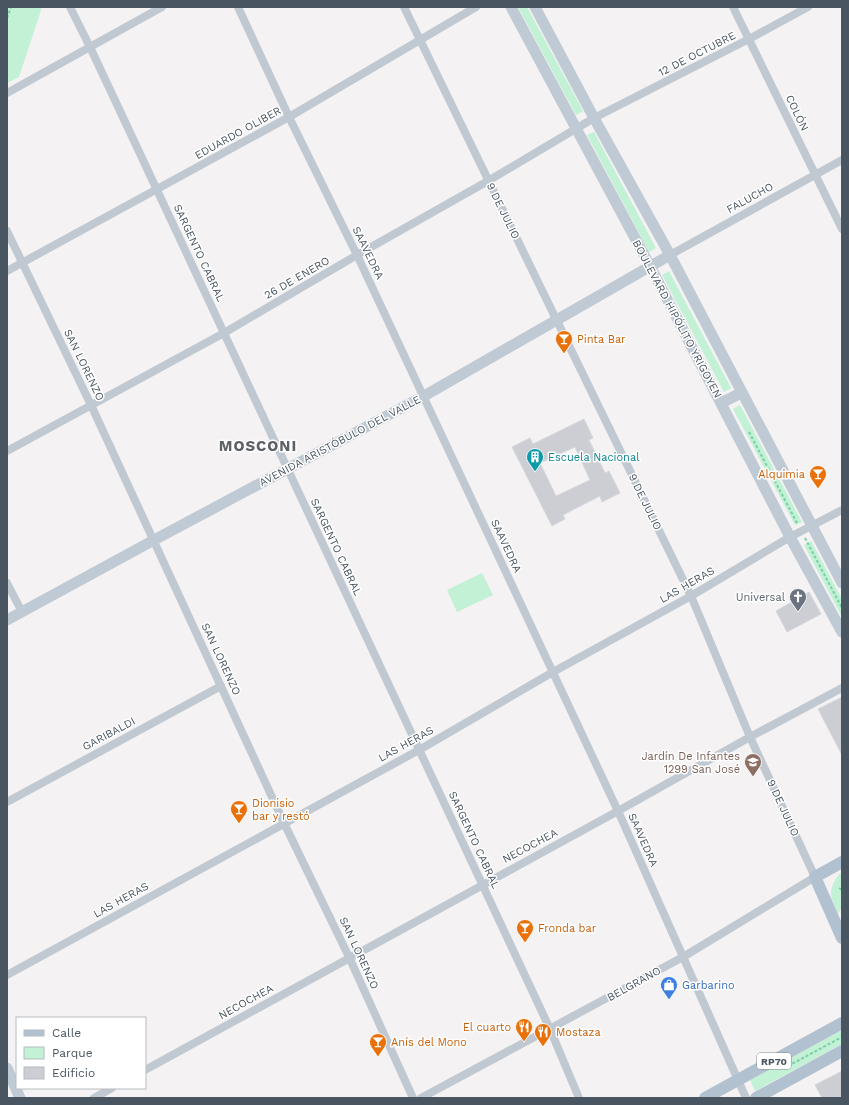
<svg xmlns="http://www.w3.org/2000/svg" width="849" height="1105" viewBox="0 0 849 1105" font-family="'Work Sans',sans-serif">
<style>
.green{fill:#c2f1d5}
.building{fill:#ccced4;stroke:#d6d8dd;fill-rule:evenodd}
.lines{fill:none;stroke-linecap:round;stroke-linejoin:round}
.path{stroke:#79cfa7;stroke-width:2;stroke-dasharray:3 2;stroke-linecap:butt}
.street{stroke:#c0c9d1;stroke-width:8}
.secondary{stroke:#c0cad5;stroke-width:11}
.primary{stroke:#b2c1d0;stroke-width:12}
.labels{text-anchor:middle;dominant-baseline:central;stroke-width:3;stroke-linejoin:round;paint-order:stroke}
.shield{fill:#fff;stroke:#808890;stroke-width:1}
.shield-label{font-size:10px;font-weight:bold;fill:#495560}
.street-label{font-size:11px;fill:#495560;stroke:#fff}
.food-label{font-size:11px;fill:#c56008;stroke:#fff;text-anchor:start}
.culture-label{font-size:11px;fill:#0d838f;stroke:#fff;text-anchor:start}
.worship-label{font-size:11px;fill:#5b616d;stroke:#fff;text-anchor:end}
.education-label{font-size:11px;fill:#785e54;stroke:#fff;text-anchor:end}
.shop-label{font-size:11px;fill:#366cbe;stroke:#fff;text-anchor:start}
.district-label{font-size:15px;font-weight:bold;letter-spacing:1px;fill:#5e6267;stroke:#fff}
</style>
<rect width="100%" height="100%" fill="#f4f2f2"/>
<g class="green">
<polygon points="7,7 42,7 19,77 7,83"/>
<polygon points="518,7 527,7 583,111 576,115"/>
<polygon points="594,132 656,248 649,252 587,135"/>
<polygon points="669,271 731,388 724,392 662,275"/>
<polygon points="740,405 802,522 795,525 733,409"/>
<polygon points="811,541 842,599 842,617 804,545"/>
<polygon points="482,573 493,595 457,612 447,590"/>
<path d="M842 872 841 903 842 907 838 914C836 908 831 901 831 895 830 888 836 876 842 872Z"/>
<polygon points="842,1030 842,1044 755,1091 750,1080"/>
</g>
<g class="building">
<path d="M584 419 593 438 589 440 605 473 609 471 620 493 602 502 600 496 563 515 565 519 552 526 512 447 530 438 533 444ZM575 447 590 480 556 496 540 463Z"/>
<polygon points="809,592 821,614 787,632 776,611"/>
<polygon points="842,697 842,755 818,709"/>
<polygon points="842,1071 842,1098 822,1098 815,1085"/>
</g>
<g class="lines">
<g class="path">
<polyline points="7,18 11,7"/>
<polyline points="749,432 797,523"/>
<polyline points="805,538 842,608"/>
<polyline points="839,888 842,890"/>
<polyline points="788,1066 842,1037"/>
</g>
<g class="street">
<polyline points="70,7 90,47 550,1029 579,1098"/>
<polyline points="238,7 289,117 357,255 618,811 746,1098"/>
<polyline points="404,7 691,596 750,737 815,877 683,957 421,1098"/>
<polyline points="733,7 842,229"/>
<polyline points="7,93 162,7"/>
<polyline points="7,231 91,405 284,823 349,957 413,1098"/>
<polyline points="670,255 842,160"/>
<polyline points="7,271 289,117 476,7"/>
<polyline points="7,451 224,333 357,255 488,181 594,118 749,39 808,7"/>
<polyline points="7,583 22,612"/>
<polyline points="7,802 221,686"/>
<polyline points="7,975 419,750 553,672 691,596 790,537 842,510"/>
<polyline points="145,1070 618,811 750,737 842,688"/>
<polyline points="94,1098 112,1088"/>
</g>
<g class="secondary">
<polyline points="511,7 650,266 790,537 842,632"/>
<polyline points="535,7 594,118 670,255 842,583"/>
<polyline points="721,403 741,393"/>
<polyline points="7,620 154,540 424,396 670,255"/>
<polyline points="7,1068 20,1098"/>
</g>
<g class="primary">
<polyline points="842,862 815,877 842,938"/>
<polyline points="705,1098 842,1023"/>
<polyline points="756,1098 842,1051"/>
</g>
</g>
<defs>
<symbol id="bar-pin" viewBox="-11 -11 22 30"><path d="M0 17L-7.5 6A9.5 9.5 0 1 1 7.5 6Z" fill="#e8710a" stroke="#fff"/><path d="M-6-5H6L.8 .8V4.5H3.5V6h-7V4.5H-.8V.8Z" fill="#fff"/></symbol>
<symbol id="building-pin" viewBox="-11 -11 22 30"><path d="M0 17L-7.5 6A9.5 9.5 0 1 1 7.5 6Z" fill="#0f9aa8" stroke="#fff"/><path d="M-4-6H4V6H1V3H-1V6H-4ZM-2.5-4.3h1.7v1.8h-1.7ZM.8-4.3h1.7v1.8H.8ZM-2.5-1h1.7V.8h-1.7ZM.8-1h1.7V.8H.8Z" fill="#fff"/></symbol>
<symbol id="church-pin" viewBox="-11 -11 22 30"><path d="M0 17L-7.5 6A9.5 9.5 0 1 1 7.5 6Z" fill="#6b7280" stroke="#fff"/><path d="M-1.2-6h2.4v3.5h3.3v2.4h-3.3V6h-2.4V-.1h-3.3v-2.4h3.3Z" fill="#fff"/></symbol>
<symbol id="school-pin" viewBox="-11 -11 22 30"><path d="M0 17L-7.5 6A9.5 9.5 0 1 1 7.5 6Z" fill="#8d6e63" stroke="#fff"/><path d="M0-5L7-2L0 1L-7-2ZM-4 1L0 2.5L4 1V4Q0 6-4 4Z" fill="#fff"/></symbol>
<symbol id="shop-pin" viewBox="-11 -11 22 30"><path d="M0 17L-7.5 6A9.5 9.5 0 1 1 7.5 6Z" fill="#3f7fe0" stroke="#fff"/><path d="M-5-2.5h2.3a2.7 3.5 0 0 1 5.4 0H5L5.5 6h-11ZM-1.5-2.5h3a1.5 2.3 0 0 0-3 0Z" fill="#fff"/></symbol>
<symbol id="restaurant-pin" viewBox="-11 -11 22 30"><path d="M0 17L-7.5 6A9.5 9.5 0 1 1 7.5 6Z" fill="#e8710a" stroke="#fff"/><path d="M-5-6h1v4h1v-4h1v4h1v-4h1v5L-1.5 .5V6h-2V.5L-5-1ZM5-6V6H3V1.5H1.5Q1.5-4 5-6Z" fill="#fff"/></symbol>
</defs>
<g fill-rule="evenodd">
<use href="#bar-pin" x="554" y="329" width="20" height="27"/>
<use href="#building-pin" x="525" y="447" width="20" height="27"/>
<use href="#bar-pin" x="808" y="464" width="20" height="27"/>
<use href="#church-pin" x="788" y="587" width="20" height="27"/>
<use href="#school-pin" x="743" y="752" width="20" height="27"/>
<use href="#bar-pin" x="229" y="799" width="20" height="27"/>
<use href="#bar-pin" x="515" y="918" width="20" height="27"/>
<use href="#shop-pin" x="659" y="975" width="20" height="27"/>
<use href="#restaurant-pin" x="514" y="1017" width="20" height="27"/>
<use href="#restaurant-pin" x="533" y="1022" width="20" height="27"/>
<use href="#bar-pin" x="368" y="1032" width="20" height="27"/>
</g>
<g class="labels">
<rect class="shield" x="757" y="1053" width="34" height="16" rx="3"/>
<g class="shield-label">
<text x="774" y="1061">RP70</text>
</g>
<g class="street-label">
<text transform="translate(697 54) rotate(-27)">12 DE OCTUBRE</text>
<text transform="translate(797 113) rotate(64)">COLÓN</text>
<text transform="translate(238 133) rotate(-29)">EDUARDO OLIBER</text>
<text transform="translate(750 198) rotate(-29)">FALUCHO</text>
<text transform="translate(503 211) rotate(64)">9 DE JULIO</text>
<text transform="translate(199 253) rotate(65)">SARGENTO CABRAL</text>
<text transform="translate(368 253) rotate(64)">SAAVEDRA</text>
<text transform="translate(297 278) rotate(-30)">26 DE ENERO</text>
<text transform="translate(677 319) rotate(62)">BOULEVARD HIPÓLITO YRIGOYEN</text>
<text transform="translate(84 365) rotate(64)">SAN LORENZO</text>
<text transform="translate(340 441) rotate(-28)">AVENIDA ARISTÓBULO DEL VALLE</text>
<text transform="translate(645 502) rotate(64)">9 DE JULIO</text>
<text transform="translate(506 546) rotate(65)">SAAVEDRA</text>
<text transform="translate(336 547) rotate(65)">SARGENTO CABRAL</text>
<text transform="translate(687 585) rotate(-30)">LAS HERAS</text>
<text transform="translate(221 659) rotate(65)">SAN LORENZO</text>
<text transform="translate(109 734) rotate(-28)">GARIBALDI</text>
<text transform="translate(406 744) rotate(-29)">LAS HERAS</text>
<text transform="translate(783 808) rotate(65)">9 DE JULIO</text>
<text transform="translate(474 840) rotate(65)">SARGENTO CABRAL</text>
<text transform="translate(643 840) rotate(66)">SAAVEDRA</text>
<text transform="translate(530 846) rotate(-28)">NECOCHEA</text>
<text transform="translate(121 900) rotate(-29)">LAS HERAS</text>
<text transform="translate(359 953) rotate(65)">SAN LORENZO</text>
<text transform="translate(634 984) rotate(-29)">BELGRANO</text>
<text transform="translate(246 1002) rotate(-29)">NECOCHEA</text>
</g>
<g class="food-label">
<text x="577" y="339">Pinta Bar</text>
<text x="805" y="474" text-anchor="end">Alquimia</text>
<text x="252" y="803">Dionisio<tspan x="252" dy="13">bar y restó</tspan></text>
<text x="538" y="928">Fronda bar</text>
<text x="511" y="1027" text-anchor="end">El cuarto</text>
<text x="556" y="1032">Mostaza</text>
<text x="391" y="1042">Anís del Mono</text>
</g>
<g class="culture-label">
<text x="548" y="457">Escuela Nacional</text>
</g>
<g class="worship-label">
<text x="785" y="597">Universal</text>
</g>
<g class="education-label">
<text x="740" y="756">Jardín De Infantes<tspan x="740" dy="13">1299 San José</tspan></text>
</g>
<g class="shop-label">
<text x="682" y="985">Garbarino</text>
</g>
<g class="district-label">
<text x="258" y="446">MOSCONI</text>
</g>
</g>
<rect width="849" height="1105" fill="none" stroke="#495560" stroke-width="16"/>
<rect x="16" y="1017" width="130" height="72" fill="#ffffff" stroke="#b6bbbf"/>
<rect x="24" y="1030" width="20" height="6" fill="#b2c1d0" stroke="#b6bbbf"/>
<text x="52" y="1037" font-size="12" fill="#495560">Calle</text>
<rect x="24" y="1047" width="20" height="12" fill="#c2f1d5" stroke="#b6bbbf"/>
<text x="52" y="1057" font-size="12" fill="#495560">Parque</text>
<rect x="24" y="1067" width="20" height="12" fill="#ccced4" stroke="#b6bbbf"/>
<text x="52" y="1077" font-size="12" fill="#495560">Edificio</text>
</svg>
